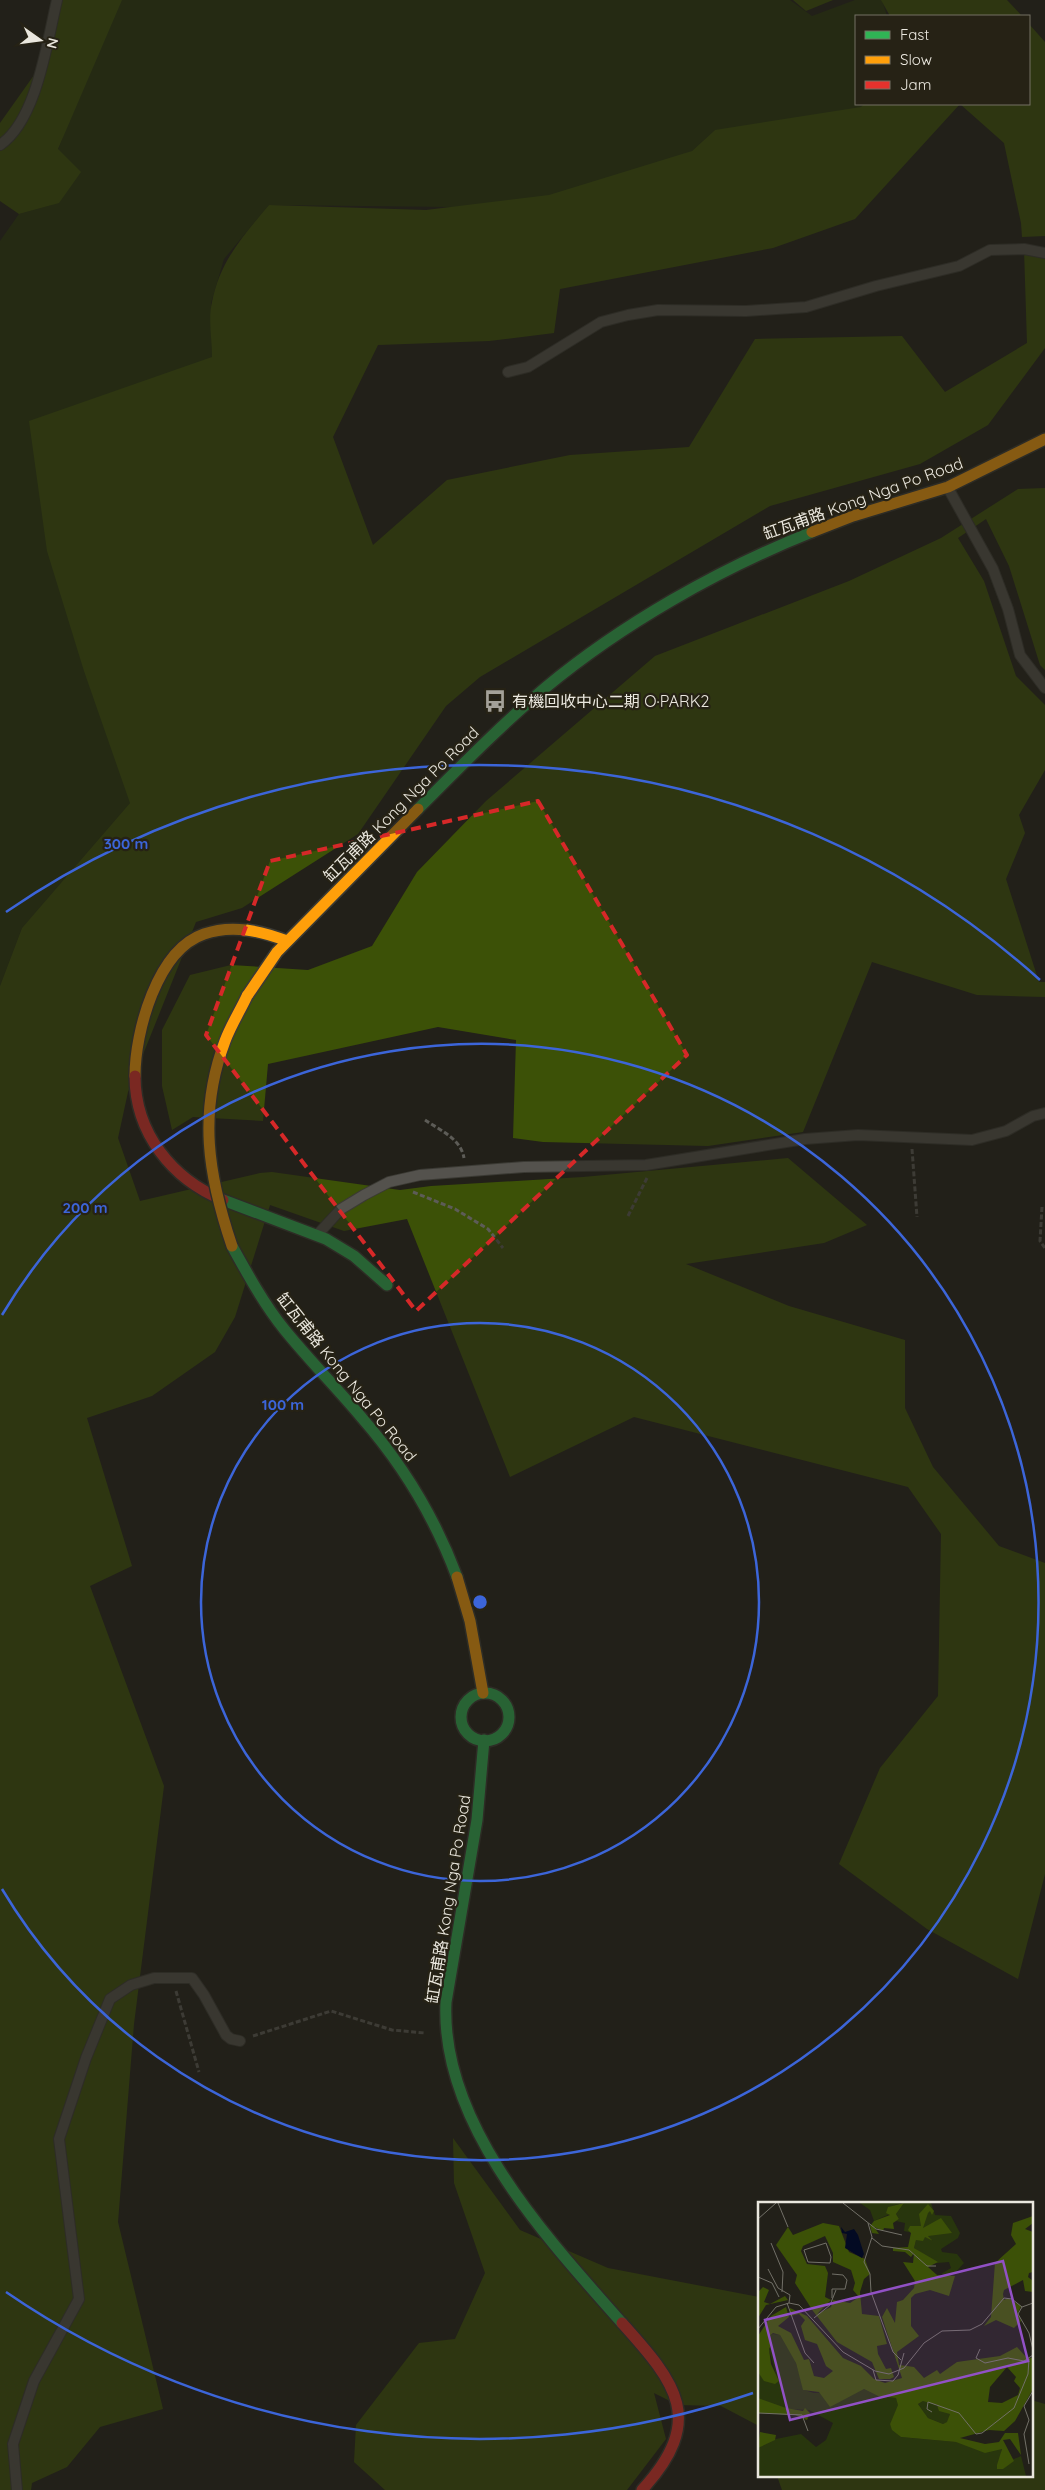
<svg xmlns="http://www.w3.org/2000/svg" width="1045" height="2490" viewBox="0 0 1045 2490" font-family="Quicksand,'Noto Sans SC',sans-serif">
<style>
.green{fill:#28360d}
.forest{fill:#3c5107}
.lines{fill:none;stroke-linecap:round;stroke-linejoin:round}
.lane-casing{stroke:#3b3a34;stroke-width:12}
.fast-casing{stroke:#3b3a34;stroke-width:14}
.slow-casing{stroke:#3b3a34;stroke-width:14}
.jam-casing{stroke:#3b3a34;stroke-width:14}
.path{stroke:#5d5c57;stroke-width:3;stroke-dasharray:5 2.5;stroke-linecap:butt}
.lane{stroke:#54524d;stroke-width:10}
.fast{stroke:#30b455;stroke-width:11}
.slow{stroke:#ff9f0a;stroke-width:11}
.jam{stroke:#e5322d;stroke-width:11}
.slow-bridge-casing{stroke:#3b3a34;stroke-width:14;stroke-linecap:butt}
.slow-bridge{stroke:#ff9f0a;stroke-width:11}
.marked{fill:none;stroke:#d62828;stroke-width:4;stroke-dasharray:10 6;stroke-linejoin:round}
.ring{fill:none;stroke:#3c65d9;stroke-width:2.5}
.labels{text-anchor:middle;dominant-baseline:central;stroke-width:4.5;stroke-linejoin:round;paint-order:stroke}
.street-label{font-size:16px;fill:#eae7de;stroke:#262215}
.poi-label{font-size:16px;fill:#eae7de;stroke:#262215;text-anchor:start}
.inset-road{fill:none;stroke:#727068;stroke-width:1}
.view{fill:#9151c5;fill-opacity:0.15;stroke:#9151c5;stroke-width:2.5}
.inset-edge{fill:none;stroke:#eae7de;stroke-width:2.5}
.centre{fill:#3c65d9;stroke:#262215;stroke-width:2.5}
.ring-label{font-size:15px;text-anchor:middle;font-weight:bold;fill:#3c65d9;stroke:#262215;stroke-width:4.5;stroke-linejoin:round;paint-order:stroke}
</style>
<rect width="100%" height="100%" fill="#222019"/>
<polygon class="green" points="115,0 790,0 812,16 855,0 882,0 887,16 856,16 856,104 867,105 790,132 715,130 692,151 579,195 455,207 269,205 224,259 211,303 212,356 130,803 22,928 0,986 0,241 19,214 51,205 58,150"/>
<g class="forest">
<polygon points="60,0 122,0 58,149 81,172 59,203 19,214 0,201 0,123 44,61"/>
<polygon points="793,0 833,0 806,11"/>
<polygon points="881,0 1007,0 1022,16 890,16"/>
<path d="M1029 24 1045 42V236L1022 237 1021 223 1004 143 960 104 855 219 773 248 560 289 554 333 489 341 378 345 333 437 373 545 447 480 570 455 689 447 755 339 902 336 945 392 1027 343 1024 249 1045 256V348L988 425 920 464 770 506 480 677 446 706 358 834 242 908 196 922 128 1092 118 1138 140 1201 260 1173 272 1172 400 1190 431 1186 583 1177 788 1158 867 1225 824 1243 686 1264 789 1306 905 1340V1408L933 1467 999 1546 1045 1563V1874L1018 1979 927 1929 839 1864 880 1768 938 1696 941 1534 908 1487 634 1417 510 1477 407 1219 344 1231 270 1205 235 1317 215 1352 152 1396 87 1418 132 1566 90 1586 164 1786 134 2024 118 2222 163 2409 100 2427 67 2467 32 2483 31 2490H0V986L22 928 130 803 84 671 47 551 29 421 212 357C212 339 208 319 212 302 220 261 243 236 269 205L426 210 549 195 692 151 715 130 861 107 864 104H1029Z"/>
<polygon points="1045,488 1045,670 1040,665 1009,566 986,519 958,538 984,581 1016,676 1045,705 1045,770 1019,815 1025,833 1006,879 1039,982 1045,982 1045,997 977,995 872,962 803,1132 708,1146 543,1142 513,1138 516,1040 438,1027 268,1064 263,1121 193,1117 172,1130 162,1086 162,1030 190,975 231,965 308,970 372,946 417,872 486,801 655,656 849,581 941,538 1018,489"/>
<polygon points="453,2138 520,2230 608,2268 759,2297 759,2426 721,2406 678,2405 654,2393 666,2439 627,2490 385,2490 354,2462 356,2425 419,2343 455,2339 485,2273 454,2183"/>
<polygon points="1031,2400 1045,2404 1045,2490 782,2490 777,2476 1031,2476"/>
</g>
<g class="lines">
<defs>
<g id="lane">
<path d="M0 145C37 120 47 42 57 0"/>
<polyline points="508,372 528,367 601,322 628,315 658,310 746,311 806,307 876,286 959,266 990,250 1024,249 1045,253"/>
<polyline points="948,488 993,569 1008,609 1020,655 1045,688"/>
<polyline points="318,1234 341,1209 364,1195 389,1182 420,1175 524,1167 646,1165 805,1139 858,1135 972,1140 1006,1131 1033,1116 1045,1113"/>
<polyline points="17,2490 13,2444 34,2381 79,2299 59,2139 86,2058 110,1999 131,1985 154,1978 192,1978 204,1995 226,2035 231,2039 240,2041"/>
</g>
<g id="fast">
<path d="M418 809C459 768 500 726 545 688 622 624 719 569 812 532"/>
<polyline points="223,1200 326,1239 354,1256 387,1285"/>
<path d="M232 1246C248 1275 264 1304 284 1329 309 1360 337 1388 362 1418 403 1465 435 1518 457 1577"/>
<circle cx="485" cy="1717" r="24"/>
<path d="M484 1740 477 1820 446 2002C440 2124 547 2238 622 2323"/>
</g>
<g id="slow">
<polyline points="812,532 853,516 948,487 1045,439"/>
<polyline points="247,996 277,952 418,809"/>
<path d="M135 1076C135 1032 157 950 204 934 232 924 261 931 287 941"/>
<polyline points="457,1577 470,1621 483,1693"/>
</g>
<g id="jam">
<path d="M135 1076C135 1133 172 1179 223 1200"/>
<path d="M622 2323C677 2384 706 2420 642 2490"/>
</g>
</defs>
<use href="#lane" class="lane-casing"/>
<use href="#fast" class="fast-casing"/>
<use href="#slow" class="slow-casing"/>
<use href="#jam" class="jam-casing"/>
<g class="path">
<path d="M425 1120C440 1130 461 1139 464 1158"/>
<polyline points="912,1149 917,1217"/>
<polyline points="413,1192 455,1209 488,1229 503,1248"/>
<polyline points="1042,1207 1040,1241 1045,1248"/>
<polyline points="628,1216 647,1178"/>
<polyline points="176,1991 199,2072"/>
<polyline points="253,2036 331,2011 392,2030 425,2033"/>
</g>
<use href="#lane" class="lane"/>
<use href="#fast" class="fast"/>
<use href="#slow" class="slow"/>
<use href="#jam" class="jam"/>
<defs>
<path id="slow-bridge" d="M232 1246C208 1175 198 1113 225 1041 231 1025 240 1011 247 996"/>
</defs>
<use href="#slow-bridge" class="slow-bridge-casing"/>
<use href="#slow-bridge" class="slow-bridge"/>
</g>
<path d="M0 0H1045V2490H0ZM538 801 687 1055 416 1311 206 1035 270 861Z" fill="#222019" fill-opacity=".55" fill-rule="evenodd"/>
<path class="marked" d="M538 801 687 1055 416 1311 206 1035 270 861Z"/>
<g class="ring">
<circle cx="480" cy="1602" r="279"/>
<path d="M2 1315A558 558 0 1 1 2 1889"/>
<path d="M753 2393A837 837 0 0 1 6 2292M6 912A837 837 0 0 1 1040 980"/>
</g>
<defs>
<symbol id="bus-bare" viewBox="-9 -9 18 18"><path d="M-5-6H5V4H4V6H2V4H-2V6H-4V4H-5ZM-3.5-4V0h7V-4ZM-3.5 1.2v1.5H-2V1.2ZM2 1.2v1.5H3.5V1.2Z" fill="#a4a199" stroke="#262215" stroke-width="2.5" paint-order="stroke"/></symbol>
</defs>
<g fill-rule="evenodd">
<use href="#bus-bare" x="479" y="685" width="32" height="32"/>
</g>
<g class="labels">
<g class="street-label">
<text transform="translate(863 498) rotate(-20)">缸瓦甫路 Kong Nga Po Road</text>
<text transform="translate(401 804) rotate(-45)">缸瓦甫路 Kong Nga Po Road</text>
<text transform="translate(347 1377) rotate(51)">缸瓦甫路 Kong Nga Po Road</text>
<text transform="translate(448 1899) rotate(-81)">缸瓦甫路 Kong Nga Po Road</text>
</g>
<g class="poi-label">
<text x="512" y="701">有機回收中心二期 O·PARK2</text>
</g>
</g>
<g transform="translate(758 2202)">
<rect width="275" height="275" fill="#222019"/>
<path d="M102 1H143L131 5 132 12 116 19 112 8ZM146 1H173L177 13 193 14 202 31 200 36 183 47 184 50 199 52 206 61 196 72H183L193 66 191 60 179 61 156 46 158 38 167 34 175 39 170 34 146 29 147 21 138 19 141 17 138 12ZM15 132 22 133 37 158 46 188 56 191 106 187 120 194 138 196 141 202 132 222 143 235 244 244 242 263 263 254 268 274H0V246L13 238 43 232 58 245 68 238 75 221 51 208 29 207 0 198V170L20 179 11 148 14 140 10 134ZM165 199H171L192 212 190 220 185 222 170 216 160 202Z" fill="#28360d"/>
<path d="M146 1 138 12 141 17 135 21 136 27 126 26 125 29 116 25 121 32 114 31 112 24 116 19 132 13 128 11 130 5ZM170 2 176 9 174 13 172 9 170 11 165 26 183 16 194 31 170 34 175 39 167 35 165 39 158 38 156 46 180 60 170 65 179 73 197 74 191 94 172 88 157 92 153 96V124L161 134 139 150 141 163 156 165 166 176 179 168 182 172 199 160 242 154 259 145 269 156H274L275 187 257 219 246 229 231 228 202 236 227 242 241 240 247 231H260L263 253 252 237 245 238 256 259 245 267H239V263L244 247 227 251 198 240 143 235 134 228 132 222 140 203 138 196 120 194 106 187 72 205 61 190 45 188 38 161 22 133 15 131 10 135 14 141 11 147 13 162 21 179 17 182 6 179 0 170V134L13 114 28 105 31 115 20 124 33 131 46 158 51 157 56 174 66 176 75 169 68 164 59 142 47 138 43 124 47 118 41 112 32 114V106L49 114 85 156 103 164 116 177 127 181 144 176 124 115 129 106 137 121 139 100 145 98 156 86 157 79 145 60 155 61 156 51 153 55 147 50 135 49V46L150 45 153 31 150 28 152 24H163L161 12ZM249 165 258 175 256 179 262 186 260 193 244 201 230 200 232 185ZM165 199 179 203 181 209 192 212 189 220 185 222 170 216 160 202ZM275 14V21L267 27 275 30V70L271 71 270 75 275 79V90L267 89 265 78 246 88 245 92 246 98 250 96 263 104 260 111 263 119 256 126 238 118 226 124 233 115 237 61 258 42 253 33 255 21ZM65 21 81 24 91 50 107 57 112 72 106 77 102 90 104 112 121 114 129 142 119 144 120 152 128 167 133 166 136 175 132 177H121L114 160 79 140 55 109 37 81 39 73 18 43 30 25 35 33ZM67 34 75 51V60L93 68 97 81 95 88 101 95 92 101 75 98 73 105 59 112 73 98 67 95 70 71 67 64 49 62 43 49 45 44ZM5 85 11 88 6 100 12 102 27 94 30 98 8 103 0 116V90ZM0 196 28 206 45 209 47 206 52 211 49 218 37 213 0 211ZM2 230 18 233 17 238 0 246Z" fill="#3c5107" fill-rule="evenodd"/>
<path d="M83 25 87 30 96 27 100 33 106 52 104 56 87 46 89 32 84 31Z" fill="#030a23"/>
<path class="inset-road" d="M20 1 30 25M85 1 118 27 144 33M0 17 18 1M110 21 114 35 106 60 112 72 113 90 135 150 143 158M114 36 124 44 151 48 169 64H178M13 41 25 70 24 90M68 41 73 55 72 61 50 60 46 48ZM10 67 20 86 32 93 31 101M74 72 85 73 89 78 87 87H74V96M0 75 14 81 21 95M29 101 47 151 56 161M275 101 264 105 260 112 271 131 275 148M56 116 72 103 78 88M0 127 18 105 31 101 41 103 85 150 117 169 131 172 146 166 166 141 184 129 212 128 224 122 246 96 254 97 264 105M222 147 218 156 227 161 250 156 266 159 275 153M115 168 118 178 135 179 140 173 146 151M174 210 169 207 170 200 201 211 218 232 224 231 256 206 270 172 271 157M0 211 44 213 50 229M271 262 266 232 271 218 266 204 275 189"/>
<path class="view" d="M245 59 270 159 32 218 7 118Z"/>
<rect width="275" height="275" class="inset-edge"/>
</g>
<circle cx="480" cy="1602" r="8" class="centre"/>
<g class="ring-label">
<text x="126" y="849">300 m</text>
<text x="85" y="1213">200 m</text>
<text x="283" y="1410">100 m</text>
</g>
<rect x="855" y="15" width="175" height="90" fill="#262215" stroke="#747165"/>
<rect x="865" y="31" width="25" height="8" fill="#30b455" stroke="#747165"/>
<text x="900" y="40" font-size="15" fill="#eae7de">Fast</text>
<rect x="865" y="56" width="25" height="8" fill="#ff9f0a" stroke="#747165"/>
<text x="900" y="65" font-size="15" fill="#eae7de">Slow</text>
<rect x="865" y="81" width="25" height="8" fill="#e5322d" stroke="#747165"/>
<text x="900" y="90" font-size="15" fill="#eae7de">Jam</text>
<g transform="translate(40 40) rotate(104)" stroke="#262215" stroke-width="4" paint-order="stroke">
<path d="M0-4L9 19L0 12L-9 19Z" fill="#eae7de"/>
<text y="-8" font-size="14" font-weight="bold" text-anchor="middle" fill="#eae7de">N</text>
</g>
</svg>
